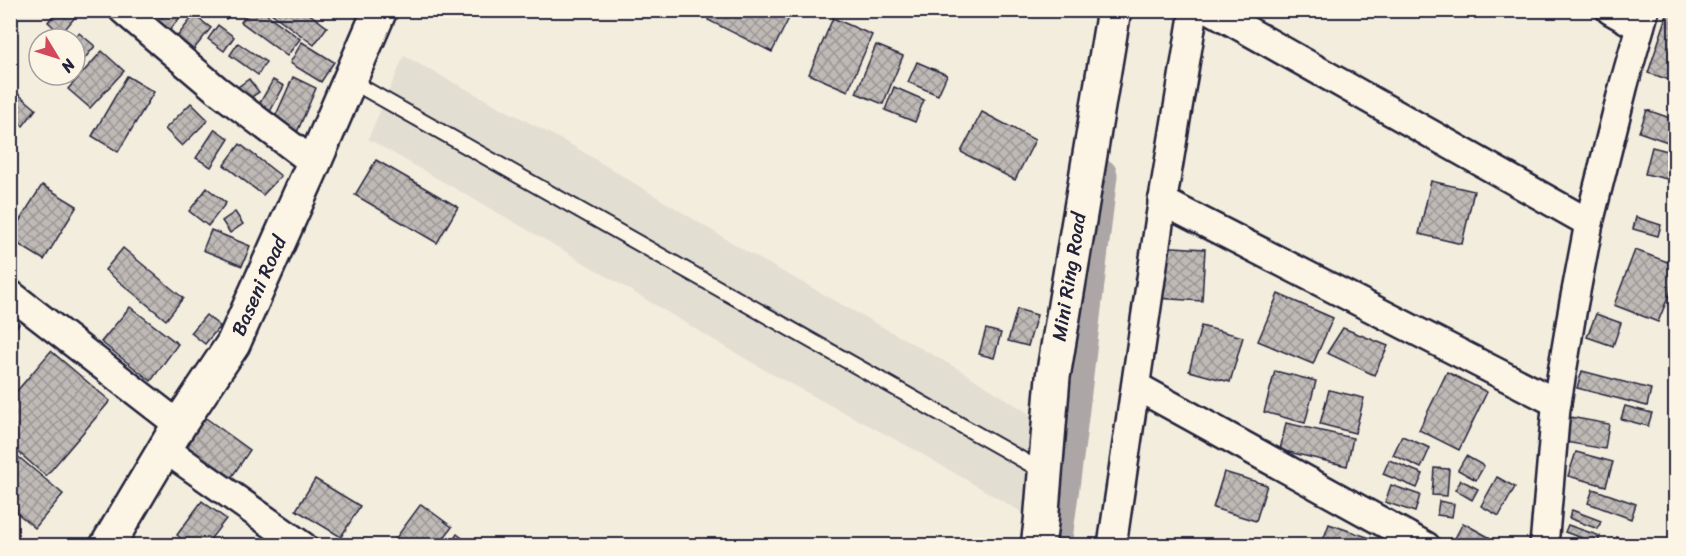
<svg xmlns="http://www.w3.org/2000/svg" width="1686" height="556" viewBox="0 0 1686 556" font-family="Sriracha,sans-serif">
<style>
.built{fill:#e3ded2}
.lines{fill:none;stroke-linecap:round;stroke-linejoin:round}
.canal{stroke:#aca7a6;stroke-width:33}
.building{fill:url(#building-cross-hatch);stroke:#22223b;stroke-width:1.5}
.service-casing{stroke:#22223b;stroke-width:18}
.minor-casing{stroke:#22223b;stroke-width:32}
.tertiary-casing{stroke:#22223b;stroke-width:38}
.secondary-casing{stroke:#22223b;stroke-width:38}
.service{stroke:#fcf5e5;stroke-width:14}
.minor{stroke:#fcf5e5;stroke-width:27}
.tertiary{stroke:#fcf5e5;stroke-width:33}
.secondary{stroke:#fcf5e5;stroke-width:33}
.labels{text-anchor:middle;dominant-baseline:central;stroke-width:4.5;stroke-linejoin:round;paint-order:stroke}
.street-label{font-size:20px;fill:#22223b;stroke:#fcf5e5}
</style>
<defs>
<pattern id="building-cross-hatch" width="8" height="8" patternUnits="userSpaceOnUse" patternTransform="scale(1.5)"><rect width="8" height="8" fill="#bfbab6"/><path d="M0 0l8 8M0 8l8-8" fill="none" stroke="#9b9795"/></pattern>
</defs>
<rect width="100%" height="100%" fill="#f3edde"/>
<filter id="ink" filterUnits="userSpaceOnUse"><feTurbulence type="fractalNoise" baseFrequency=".0167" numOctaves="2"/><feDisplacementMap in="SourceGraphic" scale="12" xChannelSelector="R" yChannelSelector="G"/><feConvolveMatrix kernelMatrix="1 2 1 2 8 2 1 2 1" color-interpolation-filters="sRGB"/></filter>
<g filter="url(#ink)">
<polygon class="built" points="404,56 575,147 749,253 960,370 1033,416 1023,513 915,450 768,372 549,242 368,139"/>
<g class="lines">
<polyline class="canal" points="1055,546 1069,442 1101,175"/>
</g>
<g class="building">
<polygon points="57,10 81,10 61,34 48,22"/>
<polygon points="155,10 186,10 169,31 151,15"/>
<polygon points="216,10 234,10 226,19"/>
<polygon points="250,10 261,10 300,39 287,56 241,22"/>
<polygon points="267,10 304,10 327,27 314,45"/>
<polygon points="713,10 793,10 772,52 708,20"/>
<polygon points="1669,10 1676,10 1676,82 1648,73"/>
<polygon points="194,15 211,28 186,59 170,46"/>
<polygon points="833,18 872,35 848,91 809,74"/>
<polygon points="218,25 234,37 224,51 208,39"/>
<polygon points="79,33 95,46 75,70 74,39"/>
<polygon points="302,42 334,62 321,82 290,63"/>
<polygon points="238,43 266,62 258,75 230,55"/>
<polygon points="876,45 903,56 883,104 856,93"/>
<polygon points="102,51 124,71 90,108 68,89"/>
<polygon points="917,62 947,75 938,95 908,82"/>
<polygon points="127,76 154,92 118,152 92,136"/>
<polygon points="293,77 316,88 292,144 268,133"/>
<polygon points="249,79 259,92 247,100 238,87"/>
<polygon points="273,80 284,86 261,128 249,122"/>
<polygon points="10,87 36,109 23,126 10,116"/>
<polygon points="894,87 924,100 915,122 885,110"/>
<polygon points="191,103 208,120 182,146 165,129"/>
<polygon points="1647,110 1676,120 1676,145 1639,132"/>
<polygon points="982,112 1035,140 1015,180 961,152"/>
<polygon points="215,129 229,139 211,167 196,158"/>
<polygon points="240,144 281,176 263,195 224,165"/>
<polygon points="1652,147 1676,153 1676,181 1645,174"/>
<polygon points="376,160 458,207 437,243 355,195"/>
<polygon points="1431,181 1474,191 1462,244 1419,234"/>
<polygon points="42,185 77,206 44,260 10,239 10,236"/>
<polygon points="207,188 226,203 208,226 189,211"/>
<polygon points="235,212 243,224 230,233 222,221"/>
<polygon points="1636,217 1661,225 1658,236 1633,229"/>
<polygon points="211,230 250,246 242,266 203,250"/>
<polygon points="1157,246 1205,249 1202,301 1155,298"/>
<polygon points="123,248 183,298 166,320 105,270"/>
<polygon points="1635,250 1676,265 1676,278 1658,322 1614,305"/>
<polygon points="1278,294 1333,318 1313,364 1258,341"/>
<polygon points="130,307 178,344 151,381 101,342"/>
<polygon points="1017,309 1037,315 1028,346 1008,341"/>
<polygon points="1596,314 1621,323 1613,346 1587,337"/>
<polygon points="206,315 220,326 205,344 191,333"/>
<polygon points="10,317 19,324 10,335"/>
<polygon points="1201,326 1243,337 1230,382 1189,371"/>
<polygon points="1343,328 1388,346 1374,375 1327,353"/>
<polygon points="986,329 1001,333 994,358 979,354"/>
<polygon points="51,351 110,401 46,476 10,445 10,399"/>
<polygon points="1275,371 1316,381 1305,423 1264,412"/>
<polygon points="1582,371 1651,389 1647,406 1577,388"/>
<polygon points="1447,372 1487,392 1459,450 1419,430"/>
<polygon points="1329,390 1364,398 1355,433 1320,424"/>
<polygon points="1625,406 1652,413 1648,426 1621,419"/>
<polygon points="203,416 250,450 231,478 183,443"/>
<polygon points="1570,417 1609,424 1605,449 1565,442"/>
<polygon points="1286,423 1353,438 1347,466 1280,450"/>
<polygon points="1402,436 1430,448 1421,468 1393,455"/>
<polygon points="1674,447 1676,448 1676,467 1670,465"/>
<polygon points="1576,452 1613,462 1606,486 1568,476"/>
<polygon points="15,454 63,494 35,528 10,507 10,460"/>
<polygon points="1466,456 1484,466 1476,480 1458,470"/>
<polygon points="1389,460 1423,474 1417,488 1383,474"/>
<polygon points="1434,468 1449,469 1447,496 1432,495"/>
<polygon points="1224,472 1267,485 1256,521 1213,508"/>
<polygon points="1497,477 1515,487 1499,516 1481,506"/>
<polygon points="315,479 360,506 341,537 296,510"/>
<polygon points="1461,480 1478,489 1472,500 1455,490"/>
<polygon points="1391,485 1420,495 1415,512 1385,502"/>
<polygon points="1593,489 1636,504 1631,519 1588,503"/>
<polygon points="202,501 226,519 205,546 190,546 177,535"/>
<polygon points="1439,501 1454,504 1452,517 1437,515"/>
<polygon points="421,504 452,527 438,546 390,546"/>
<polygon points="1572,510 1601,521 1598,529 1569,518"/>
<polygon points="1463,523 1505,546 1459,546 1453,542"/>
<polygon points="1329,524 1370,538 1367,546 1321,546"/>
<polygon points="1568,525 1600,536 1598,544 1565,532"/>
<polygon points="457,534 473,546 449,546"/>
<polygon points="1617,537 1632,543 1631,546 1613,546"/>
<polygon points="220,538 230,546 214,546"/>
</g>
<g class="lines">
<defs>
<polyline id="service" points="351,81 1044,472"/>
<g id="minor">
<polyline points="123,10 216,89 314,163"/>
<polyline points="1211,10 1589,223"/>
<polyline points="1610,10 1640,27"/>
<polyline points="1162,201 1557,403"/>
<polyline points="10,294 179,425"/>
<polyline points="1136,386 1426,546"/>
<polyline points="165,449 303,546"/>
<polyline points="1112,546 1160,217 1194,10"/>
<polyline points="1544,546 1556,408 1573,307 1589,223 1624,84 1645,10"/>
</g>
<polyline id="tertiary" points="107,546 179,425 233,344 314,163 380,10"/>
<polyline id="secondary" points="1038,546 1041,523 1053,377 1114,10"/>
</defs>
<use href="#service" class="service-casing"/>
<use href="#minor" class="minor-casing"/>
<use href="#tertiary" class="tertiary-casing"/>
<use href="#secondary" class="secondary-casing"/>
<use href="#service" class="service"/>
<use href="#minor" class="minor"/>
<use href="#tertiary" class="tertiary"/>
<use href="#secondary" class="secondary"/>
</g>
</g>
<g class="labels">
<g class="street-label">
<text transform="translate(1069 277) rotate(-81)">Mini Ring Road</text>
<text transform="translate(259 286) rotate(-66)">Baseni Road</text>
</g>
</g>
<rect width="1686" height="556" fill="none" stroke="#fcf5e5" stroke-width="36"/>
<rect x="18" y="18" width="1650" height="520" fill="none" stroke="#22223b" stroke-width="2" filter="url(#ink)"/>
<g transform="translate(57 57) rotate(128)"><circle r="28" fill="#fcf5e5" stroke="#a5a1a1" stroke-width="1.5"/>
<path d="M0-4.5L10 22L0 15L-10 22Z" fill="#d1495b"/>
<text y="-9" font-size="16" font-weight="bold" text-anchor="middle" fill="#22223b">N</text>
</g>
</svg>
